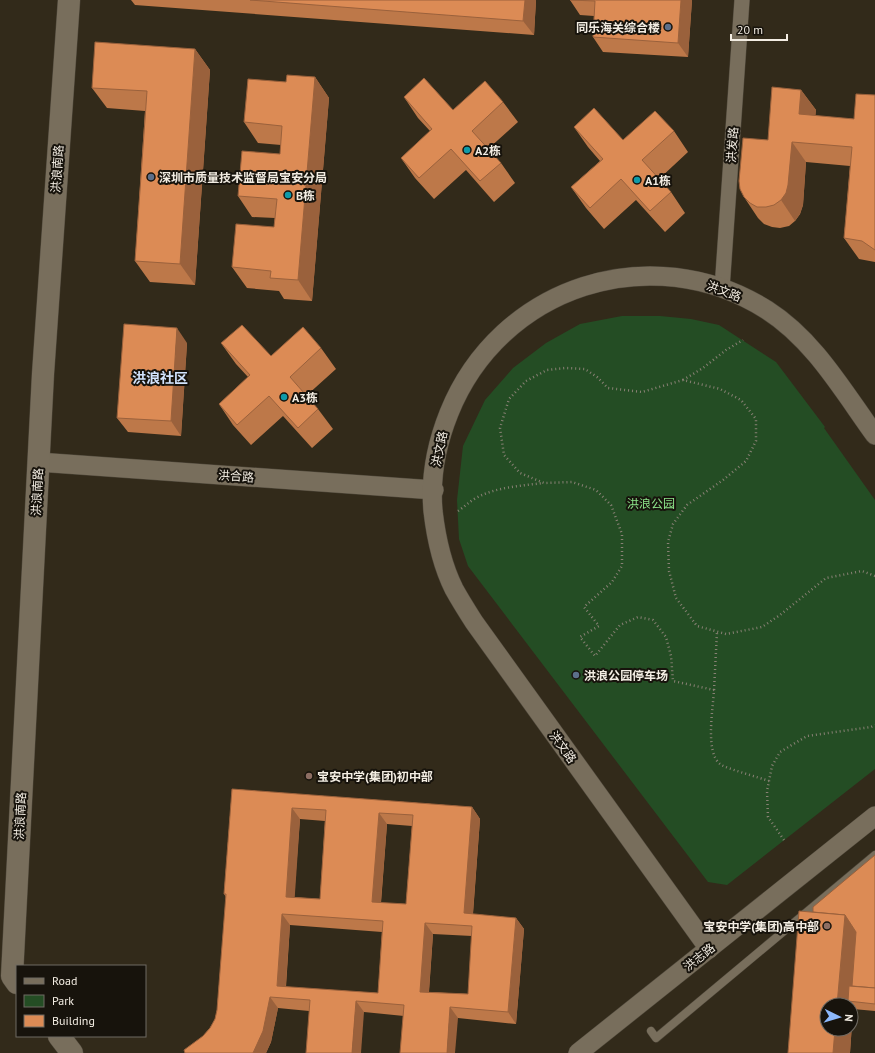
<svg xmlns="http://www.w3.org/2000/svg" width="875" height="1053" viewBox="0 0 875 1053" font-family="'PT Sans','Noto Sans SC',sans-serif">
<style>
.green{fill:#244d24}
.lines{fill:none;stroke-linecap:round;stroke-linejoin:round}
.service-casing{stroke:#4e473a;stroke-width:9}
.minor-casing{stroke:#4e473a;stroke-width:16}
.tertiary-casing{stroke:#4e473a;stroke-width:20}
.secondary-casing{stroke:#4e473a;stroke-width:23}
.path{stroke:#888174;stroke-width:2.5;stroke-dasharray:1 3;stroke-linecap:butt}
.service{stroke:#786e5c;stroke-width:8}
.minor{stroke:#786e5c;stroke-width:15}
.tertiary{stroke:#786e5c;stroke-width:19}
.secondary{stroke:#786e5c;stroke-width:22}
.wall{fill:#bd7849;fill-rule:evenodd}
.shaded-wall{fill:#9a613c}
.building{fill:#dc8b55;stroke:#9a613c;fill-rule:evenodd}
.service-dot{fill:#5c6f8a;stroke:#17130c;stroke-width:1.5}
.culture-dot{fill:#0f9aa8;stroke:#17130c;stroke-width:1.5}
.education-dot{fill:#8d6e63;stroke:#17130c;stroke-width:1.5}
.labels{text-anchor:middle;dominant-baseline:central;stroke-width:4;stroke-linejoin:round;paint-order:stroke}
.poi-label{font-size:12px;font-weight:bold;fill:#f3ede3;stroke:#17130c;text-anchor:start}
.street-label{font-size:12px;fill:#f3ede3;stroke:#17130c}
.park-label{font-size:12px;fill:#8de68b;stroke:#17130c}
.quarter-label{font-size:14px;font-weight:bold;fill:#d2e3fd;stroke:#17130c}
</style>
<rect width="100%" height="100%" fill="#322a1a"/>
<polygon class="green" points="622,316 660,316 691,319 719,325 776,362 825,427 824,428 875,500 875,769 727,885 708,882 468,566 459,539 457,500 463,446 485,400 513,368 546,343 580,324"/>
<g class="lines">
<defs>
<polyline id="service" points="651,1031 656,1038 875,855"/>
<polyline id="minor" points="722,289 742,0"/>
<g id="tertiary">
<polyline points="38,462 434,490"/>
<path d="M709 949 474 622C467 611 460 600 454 589 442 565 436 537 433 511 430 478 437 443 449 413 500 286 651 237 767 310 814 340 843 391 875 435"/>
<polyline points="578,1053 875,816"/>
</g>
<g id="secondary">
<polyline points="17,983 12,976 43,374 69,0"/>
<polyline points="59,1036 72,1053"/>
</g>
</defs>
<use href="#service" class="service-casing"/>
<use href="#minor" class="minor-casing"/>
<use href="#tertiary" class="tertiary-casing"/>
<use href="#secondary" class="secondary-casing"/>
<g class="path">
<polyline points="683,380 703,368 726,350 743,340"/>
<path d="M458 511C464 507 469 502 476 498 496 487 520 486 543 483"/>
<polyline points="714,690 717,632"/>
<path d="M769 781C761 778 724 768 720 764 705 752 713 709 714 690L673 681 671 656 666 637 653 620 638 617 620 625 595 656 580 637 599 626 584 607 612 582 622 566V534L611 505 596 490 572 482 544 483 520 473 504 455 500 428 509 399 526 381 547 370 565 368 585 369 597 377 608 388 642 392 683 380 720 389 741 400 756 419V441L746 461 723 480 687 505 673 524 668 542 669 571 676 598 697 626 726 634 762 627 780 615 826 578 862 571 875 576"/>
<polyline points="784,840 768,817 767,791 772,766 780,752 807,736 871,727 875,725"/>
</g>
<use href="#service" class="service"/>
<use href="#minor" class="minor"/>
<use href="#tertiary" class="tertiary"/>
<use href="#secondary" class="secondary"/>
</g>
<g class="wall">
<polygon points="131,0 536,0 534,35 135,5"/>
<polygon points="570,0 692,0 688,57 603,52 593,37 594,16 580,15"/>
<polygon points="195,49 210,70 195,285 150,282 135,261 145,111 107,108 92,88"/>
<polygon points="315,77 329,98 312,301 284,299 279,291 247,288 232,267 274,227 275,218 252,217 238,196 280,154 281,145 258,143 244,122 286,82"/>
<polygon points="801,90 816,110 815,116 854,119 875,95 875,262 859,259 844,238 850,166 806,162 803,205 800,214 795,221 789,226 780,228 772,227 764,224 758,218 744,197 768,140"/>
<polygon points="404,97 453,110 503,102 518,122 488,149 501,163 515,183 494,202 466,170 434,199 415,178 401,158 430,131 418,118"/>
<polygon points="574,127 623,140 674,131 688,152 659,179 671,192 685,213 665,232 636,200 604,229 586,208 571,187 600,161 588,147"/>
<polygon points="187,343 181,436 128,432 117,418"/>
<polygon points="221,343 271,356 321,348 336,369 306,396 318,409 333,429 312,448 283,416 251,445 233,425 219,404 248,377 236,364"/>
<path d="M232 789 472 807 480 819 473 914 516 918 524 929 516 1024 458 1018 404 1016 364 1012 309 1011 278 1008 271 1042 266 1053H185L203 1036 210 1028 215 1019 217 1010 226 897 224 894ZM300 819 325 821 320 899 294 897ZM387 824 412 826 406 904 381 903ZM290 925 382 932 378 993 286 987ZM433 934 472 936 468 994 429 992Z"/>
<path d="M875 855V1011L853 1009 850 1053H788L813 912ZM827 1005H851V1029Z"/>
</g>
<g class="shaded-wall">
<polygon points="525,0 536,0 534,35 523,21"/>
<polygon points="681,0 692,0 688,57 678,43"/>
<polygon points="195,49 210,70 195,285 180,264"/>
<polygon points="315,77 329,98 312,301 298,280"/>
<polygon points="801,90 816,110 814,135 799,114"/>
<polygon points="792,142 806,162 803,205 800,214 795,221 781,200"/>
<polygon points="177,328 187,343 181,436 171,421"/>
<polygon points="472,807 480,819 472,925 464,913"/>
<polygon points="292,808 300,819 294,908 286,897"/>
<polygon points="379,813 387,824 380,913 372,902"/>
<polygon points="282,914 290,925 285,997 277,986"/>
<polygon points="845,915 859,936 855,990 848,1001 851,1005 837,1005"/>
<polygon points="516,918 524,929 516,1024 508,1012"/>
<polygon points="425,923 433,934 428,1003 420,992"/>
<polygon points="270,997 278,1008 271,1042 266,1053 253,1053"/>
<polygon points="356,1001 364,1012 361,1053 352,1053"/>
<polygon points="851,1006 853,1009 850,1053 833,1053 835,1029 851,1029"/>
<polygon points="450,1007 458,1018 455,1053 447,1053"/>
</g>
<g class="building">
<polygon points="250,0 525,0 523,21"/>
<polygon points="570,0 681,0 678,43 593,37 595,1"/>
<polygon points="95,42 195,49 180,264 135,261 147,91 92,88"/>
<polygon points="287,75 315,77 298,280 270,278 271,271 232,267 236,224 274,227 277,199 238,196 242,151 280,154 282,126 244,122 248,79 286,82"/>
<polygon points="424,78 453,110 485,81 503,102 472,131 501,163 480,181 451,149 419,178 401,158 432,129 404,97"/>
<polygon points="772,87 801,90 799,114 854,119 856,94 875,95 875,250 862,241 844,238 852,147 792,142 788,185 786,193 781,200 774,205 766,207 757,207 750,203 744,197 740,189 739,181 743,138 768,140"/>
<polygon points="594,108 623,140 655,111 674,131 642,160 671,192 650,211 621,179 590,208 571,187 603,159 574,127"/>
<polygon points="124,324 177,328 171,421 117,418"/>
<polygon points="242,325 271,356 303,327 321,348 290,377 318,409 298,428 269,396 237,425 219,404 250,375 221,343"/>
<path d="M232 789 472 807 464 913 516 918 508 1012 450 1007 447 1053H400L404 1005 356 1001 352 1053H306L310 1000 270 997 263 1031 253 1053H185L184 1050 203 1036 210 1028 215 1019 217 1010 226 894H224ZM292 808 326 810 320 899 286 897ZM379 813 413 815 406 904 372 902ZM282 914 383 921 378 993 277 986ZM425 923 472 926 468 994 420 992Z"/>
<polygon points="875,855 875,988 852,986 856,932 845,915 813,912 813,907"/>
<polygon points="799,911 845,915 837,1005 827,1005 827,1029 835,1029 833,1053 788,1053"/>
<polygon points="849,986 875,988 875,1004 848,1001"/>
</g>
<g class="service-dot">
<circle cx="668" cy="27" r="4"/>
<circle cx="151" cy="177" r="4"/>
<circle cx="576" cy="675" r="4"/>
</g>
<g class="culture-dot">
<circle cx="467" cy="150" r="4"/>
<circle cx="637" cy="180" r="4"/>
<circle cx="288" cy="195" r="4"/>
<circle cx="284" cy="397" r="4"/>
</g>
<g class="education-dot">
<circle cx="309" cy="776" r="4"/>
<circle cx="827" cy="926" r="4"/>
</g>
<g class="labels">
<g class="poi-label">
<text x="660" y="27" text-anchor="end">同乐海关综合楼</text>
<text x="475" y="150">A2栋</text>
<text x="159" y="177">深圳市质量技术监督局宝安分局</text>
<text x="645" y="180">A1栋</text>
<text x="296" y="195">B栋</text>
<text x="292" y="397">A3栋</text>
<text x="584" y="675">洪浪公园停车场</text>
<text x="317" y="776">宝安中学(集团)初中部</text>
<text x="819" y="926" text-anchor="end">宝安中学(集团)高中部</text>
</g>
<g class="street-label">
<text transform="translate(732 145) rotate(-86)">洪发路</text>
<text transform="translate(57 169) rotate(-86)">洪浪南路</text>
<text transform="translate(724 291) rotate(21)">洪文路</text>
<text transform="translate(439 449) rotate(-78)">洪文路</text>
<text transform="translate(236 476) rotate(4)">洪合路</text>
<text transform="translate(37 492) rotate(-87)">洪浪南路</text>
<text transform="translate(563 747) rotate(54)">洪文路</text>
<text transform="translate(20 816) rotate(-87)">洪浪南路</text>
<text transform="translate(699 957) rotate(-39)">洪志路</text>
</g>
<g class="park-label">
<text x="651" y="503">洪浪公园</text>
</g>
<g class="quarter-label">
<text x="160" y="378">洪浪社区</text>
</g>
</g>
<rect x="16" y="965" width="130" height="72" fill="#17130c" stroke="#6f6a62"/>
<rect x="24" y="978" width="20" height="6" fill="#786e5c" stroke="#6f6a62"/>
<text x="52" y="985" font-size="12" fill="#f3ede3">Road</text>
<rect x="24" y="995" width="20" height="12" fill="#244d24" stroke="#6f6a62"/>
<text x="52" y="1005" font-size="12" fill="#f3ede3">Park</text>
<rect x="24" y="1015" width="20" height="12" fill="#dc8b55" stroke="#6f6a62"/>
<text x="52" y="1025" font-size="12" fill="#f3ede3">Building</text>
<g transform="translate(839 1017) rotate(95)"><circle r="19" fill="#17130c" stroke="#6f6a62"/>
<path d="M0-3L7 15L0 10L-7 15Z" fill="#8db9fc"/>
<text y="-6" font-size="11" font-weight="bold" text-anchor="middle" fill="#f3ede3">N</text>
</g>
<path d="M731 34v6h56v-6" fill="none" stroke="#f3ede3" stroke-width="2"/>
<text x="737" y="34" font-size="12" fill="#f3ede3" stroke="#17130c" stroke-width="3" paint-order="stroke">20 m</text>
</svg>
